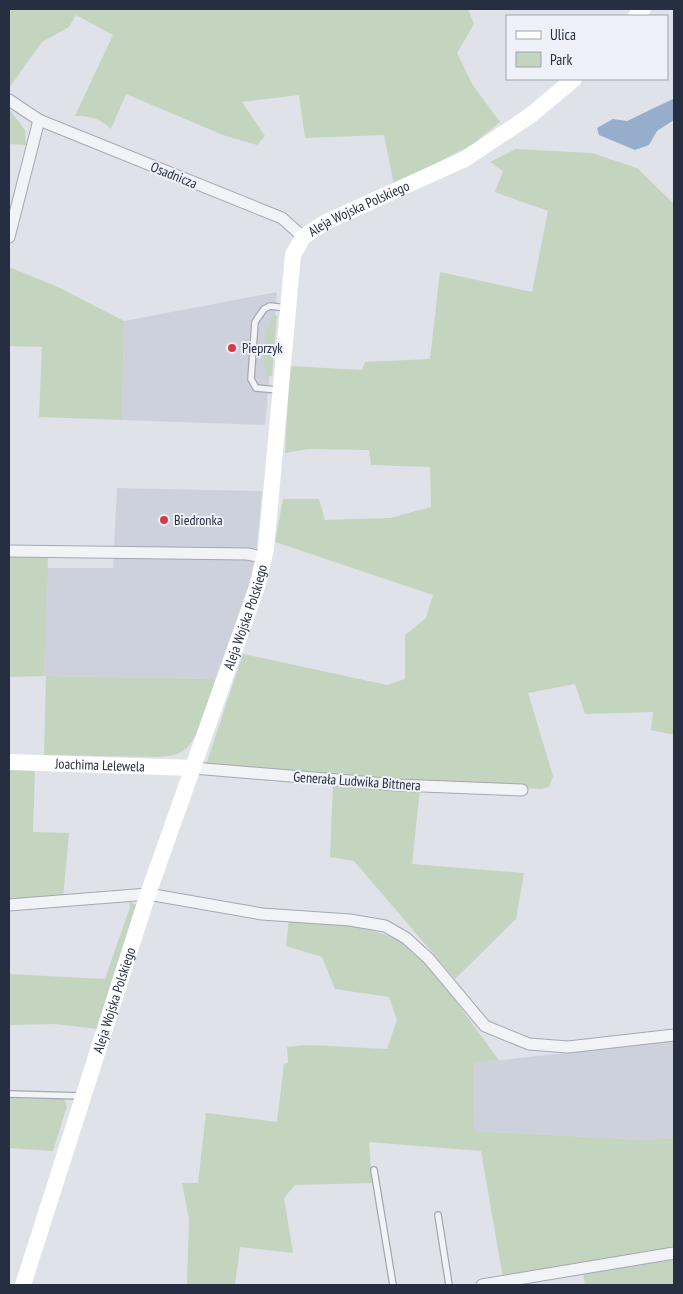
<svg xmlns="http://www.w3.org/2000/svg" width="683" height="1294" viewBox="0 0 683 1294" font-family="'PT Sans Narrow',sans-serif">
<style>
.built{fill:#cdd1dc}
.green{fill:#c3d4bf}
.water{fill:#97adcc}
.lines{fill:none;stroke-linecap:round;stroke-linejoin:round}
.lane-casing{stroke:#a4a8b4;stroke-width:8}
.street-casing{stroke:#a4a8b4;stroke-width:13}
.lane{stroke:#f2f3f7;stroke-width:5.5}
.street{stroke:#f2f3f7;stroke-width:11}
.secondary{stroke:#fff;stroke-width:16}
.poi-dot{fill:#d93945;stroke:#eef1f7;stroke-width:2}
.labels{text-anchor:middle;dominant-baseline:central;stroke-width:4;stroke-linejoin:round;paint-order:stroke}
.street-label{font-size:14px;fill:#262e42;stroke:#eef1f7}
.poi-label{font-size:14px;fill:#262e42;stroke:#eef1f7;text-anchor:start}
</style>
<rect width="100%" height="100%" fill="#dfe2e9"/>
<g class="built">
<polygon points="277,292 265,425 122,420 124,321"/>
<polygon points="117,488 262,491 257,545 250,587 216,679 44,676 47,568 113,568"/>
<polygon points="674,1041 674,1138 644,1140 474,1131 473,1063"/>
</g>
<g class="green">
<path d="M9 9H468L474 24 457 53 472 84 500 122 473 144 394 185 384 135 305 138 299 95 242 102 265 136 257 145 223 135 126 94 111 129C99 118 91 116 75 116L113 35 76 15 69 27 42 42 9 88Z"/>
<polygon points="9,109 25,130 26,145 9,144"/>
<polygon points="516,149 592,153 637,168 674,204 674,735 651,730 653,712 585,714 575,684 528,693 553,776 549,787 541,789 205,768 243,654 387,685 405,679 405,635 426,618 433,595 275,542 283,499 319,499 325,520 390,518 431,507 430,467 371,465 369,450 309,449 285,453 290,366 362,370 365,362 430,359 440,272 532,292 548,211 495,192 503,171 490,162"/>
<polygon points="9,267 58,287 124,321 122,420 39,417 42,347 9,346"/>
<path d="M274 315 277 316 272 376H267C261 366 264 323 274 315Z"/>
<polygon points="9,555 48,555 44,676 9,677"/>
<path d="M46 676 216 679C210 696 199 741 184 750 177 756 167 756 158 757L44 755Z"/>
<polygon points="9,769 35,770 33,832 69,833 63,898 9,902"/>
<polygon points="333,785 420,789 412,864 524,873 516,919 455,979 354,861 330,857"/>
<polygon points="129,902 140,906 98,1029 54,1024 9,1025 9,974 105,979 130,907"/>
<path d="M289 919C324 924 366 924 398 940 426 954 477 1032 499 1060L473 1063 474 1131 644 1140 674 1138V1285H585L581 1262 503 1278 481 1151 369 1142 372 1183 295 1185 284 1198 293 1253 240 1247 235 1285H187L189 1219 182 1183H198L206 1113 277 1122 284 1064 288 1063 287 1047 309 1045 387 1049 397 1020 389 997 335 989 322 957 286 946Z"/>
<polygon points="9,1098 64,1099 67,1106 53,1151 9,1148"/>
</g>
<polygon class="water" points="673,99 674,120 657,131 649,145 635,150 599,135 597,128 613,119 627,121"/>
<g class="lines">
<defs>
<g id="lane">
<polyline points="278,390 256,388 251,379 255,322 264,309 270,306 287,308"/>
<polyline points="9,1094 82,1096"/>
<polyline points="374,1170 393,1285"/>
<polyline points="438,1215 449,1285"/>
</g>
<g id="street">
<polyline points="9,100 39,120 282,218 303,237"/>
<polyline points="9,237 39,120"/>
<polyline points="9,551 247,554 264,557"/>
<polyline points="193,768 398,785 522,790"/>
<polyline points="9,905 148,894 262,914 350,920 385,926 406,938 429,959 485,1026 529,1044 568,1047 674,1035"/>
<polyline points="482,1285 674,1253"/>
</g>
</defs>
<use href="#lane" class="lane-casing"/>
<use href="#street" class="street-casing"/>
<use href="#lane" class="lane"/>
<use href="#street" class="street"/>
<g class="secondary">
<polyline points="636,16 643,9"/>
<path id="s1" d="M9 762 193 768"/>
<path id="s2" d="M23 1285 148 894 257 587 266 549 293 255 303 237 326 222 465 159 531 115 574 79"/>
</g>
</g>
<g class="poi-dot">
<circle cx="232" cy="348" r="5"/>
<circle cx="164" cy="520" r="5"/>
</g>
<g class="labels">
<g class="street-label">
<text transform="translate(174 175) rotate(22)">Osadnicza</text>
<text stroke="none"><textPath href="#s2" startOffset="1154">Aleja Wojska Polskiego</textPath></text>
<text stroke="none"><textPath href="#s2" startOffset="704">Aleja Wojska Polskiego</textPath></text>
<text stroke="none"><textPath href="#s1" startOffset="91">Joachima Lelewela</textPath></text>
<text transform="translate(357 781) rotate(4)">Generała Ludwika Bittnera</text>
<text stroke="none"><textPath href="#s2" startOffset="299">Aleja Wojska Polskiego</textPath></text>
</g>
<g class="poi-label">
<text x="242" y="348">Pieprzyk</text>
<text x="174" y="520">Biedronka</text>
</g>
</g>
<rect width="683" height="1294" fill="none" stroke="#262e42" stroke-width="20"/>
<rect x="506" y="15" width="162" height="65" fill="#eef1f7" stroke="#9ea3af"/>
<rect x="516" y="31" width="25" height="8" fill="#ffffff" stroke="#9ea3af"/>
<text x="550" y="40" font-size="15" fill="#262e42">Ulica</text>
<rect x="516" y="52" width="25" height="15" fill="#c3d4bf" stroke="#9ea3af"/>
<text x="550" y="65" font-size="15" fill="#262e42">Park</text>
</svg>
